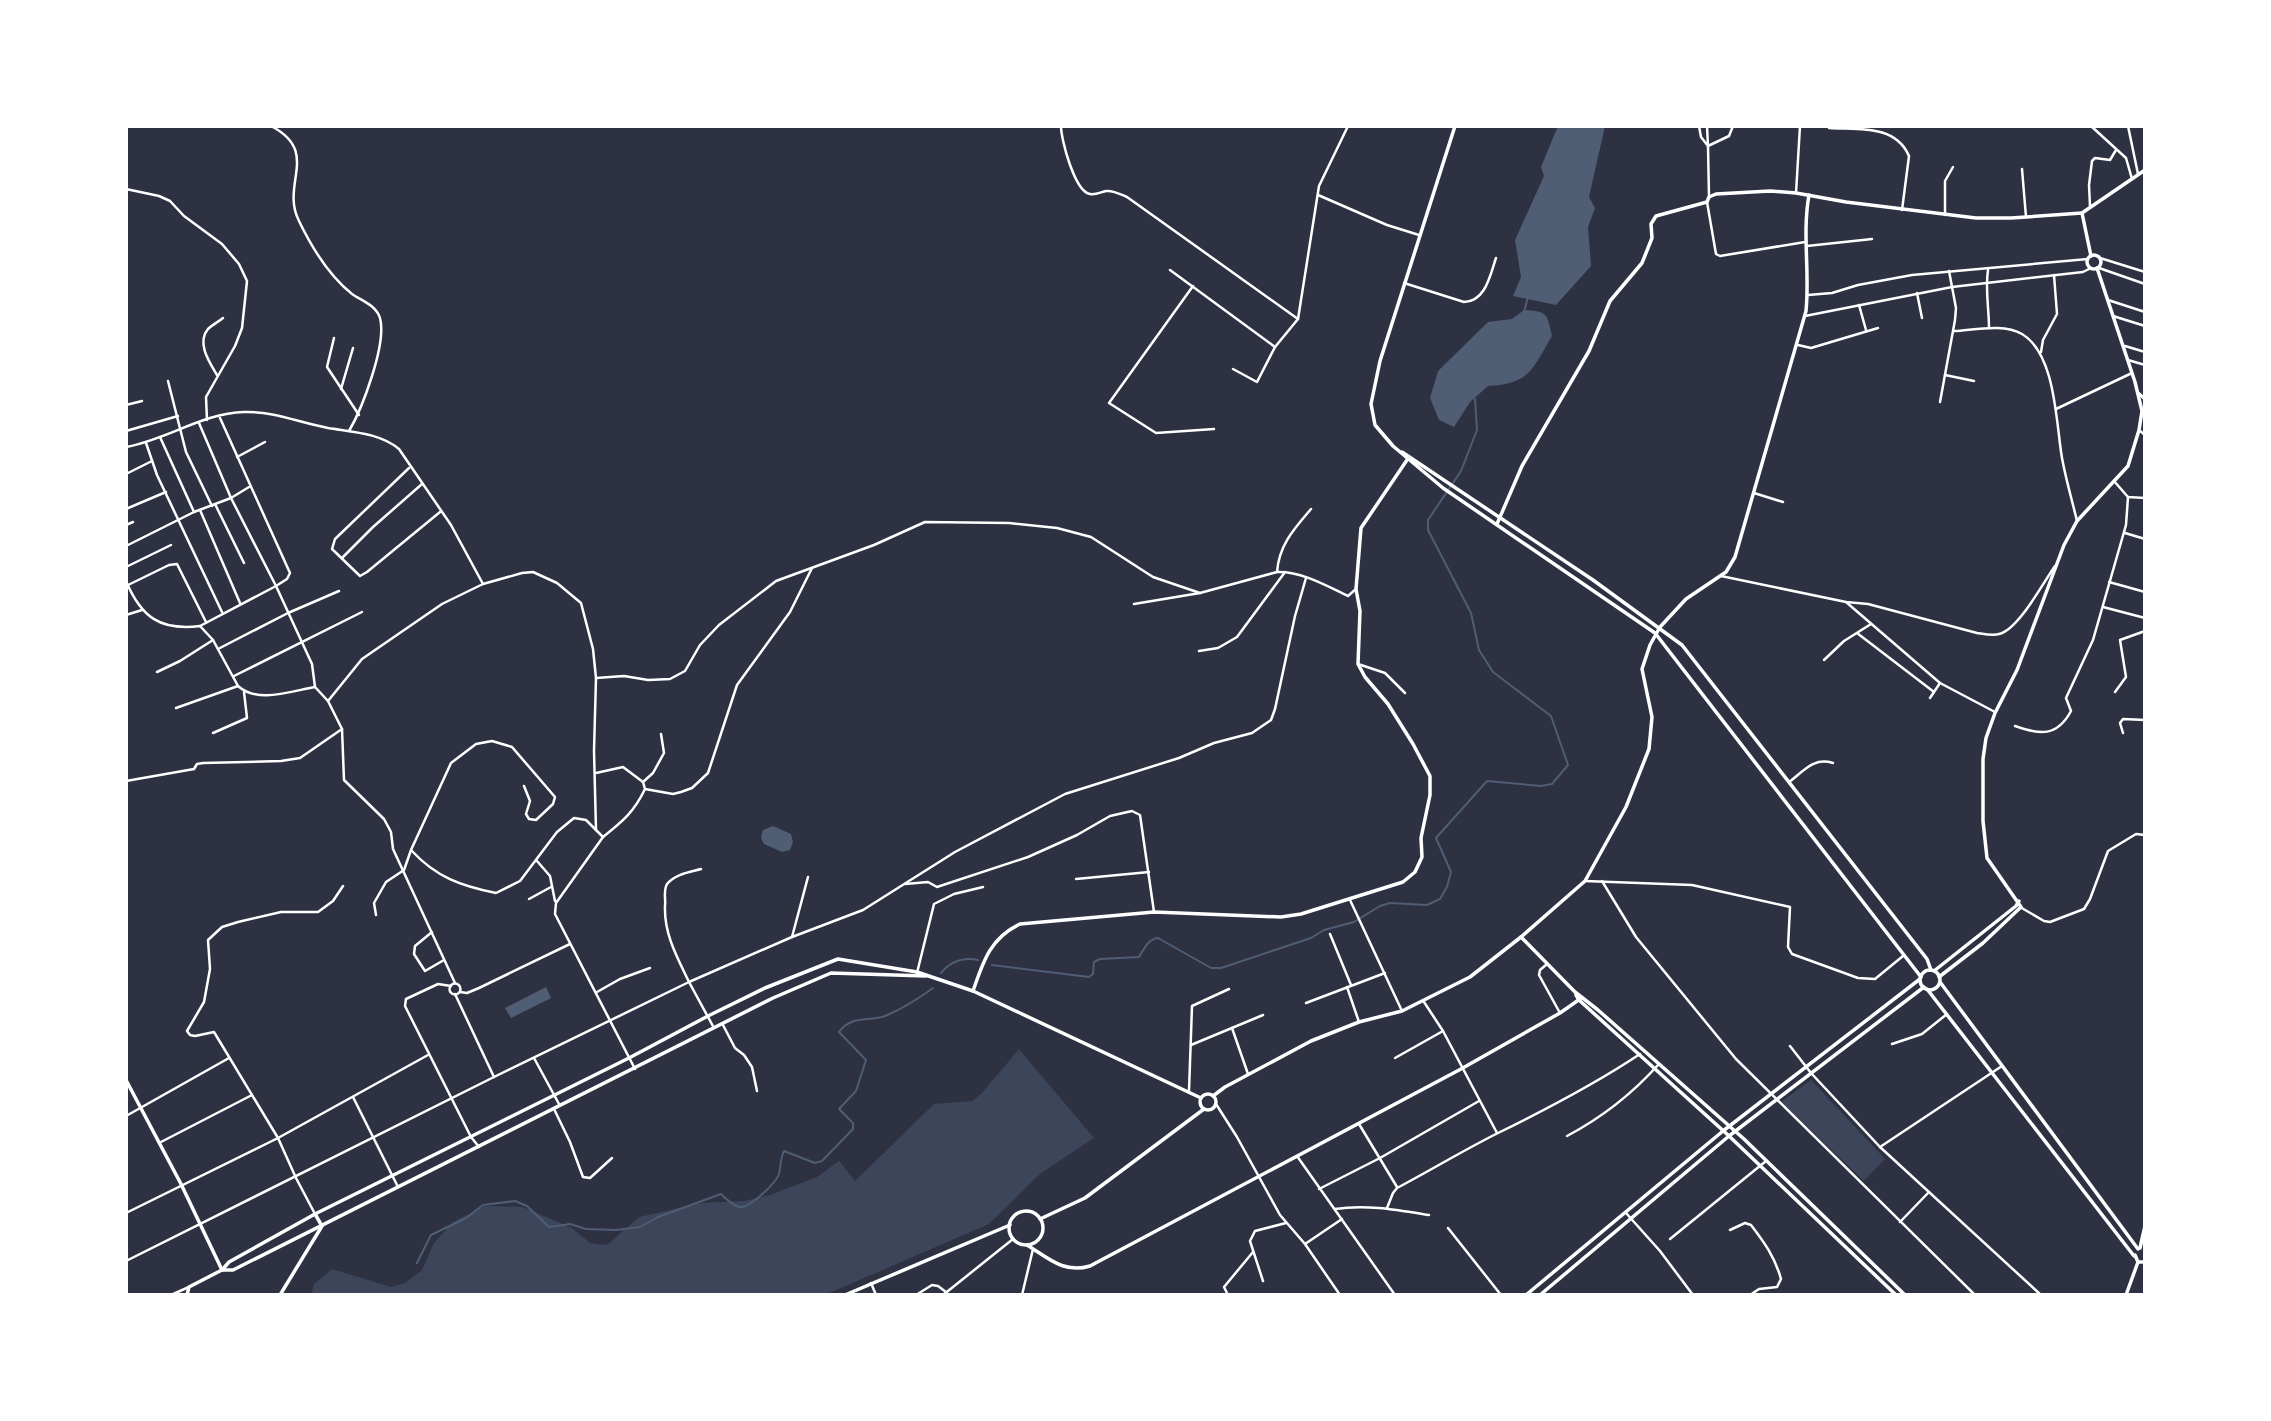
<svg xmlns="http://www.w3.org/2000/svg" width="2271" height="1421" viewBox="0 0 2271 1421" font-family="'DM Sans',sans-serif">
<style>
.green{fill:#3c4559}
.water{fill:#4f5d75}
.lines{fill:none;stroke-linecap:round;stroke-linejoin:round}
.stream{stroke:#4f5d75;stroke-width:2}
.minor{stroke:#fff;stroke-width:2.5}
.tertiary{stroke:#fff;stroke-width:3.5}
.secondary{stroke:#fff;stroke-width:3.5}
</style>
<rect width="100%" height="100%" fill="#2d3142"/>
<g class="green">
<polygon points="1019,1049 1094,1138 1040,1174 989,1224 825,1295 311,1295 314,1284 332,1269 391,1287 405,1283 422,1270 434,1243 453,1222 485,1206 523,1207 572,1228 590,1243 607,1245 639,1217 702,1203 744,1201 770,1195 817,1177 839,1161 855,1181 934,1104 972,1101 982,1093"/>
<polygon points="1811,1080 1885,1159 1864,1181 1781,1102"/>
</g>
<g class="water">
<polygon points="1558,126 1605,126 1589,197 1595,208 1588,227 1591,266 1556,305 1513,296 1521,277 1515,240 1544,176 1541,167"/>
<path d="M1524 310C1548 311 1547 314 1552 336 1532 369 1531 384 1488 386L1470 402 1454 427 1439 420 1430 398 1438 371 1488 322 1512 319Z"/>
<polygon points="773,826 791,834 793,842 790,850 782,852 764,844 761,838 763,830"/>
<polygon points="546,987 551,998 511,1018 505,1008"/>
</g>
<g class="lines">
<g class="stream">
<polyline points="1524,312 1528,297"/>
<path d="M992 965 1089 977 1093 974 1094 962 1100 959 1139 957C1144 949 1148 939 1158 938L1211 968H1221L1311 938 1324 930 1354 922 1380 906 1390 903 1427 905 1440 899 1447 887 1451 872 1436 838 1487 781 1541 786 1552 784 1568 765 1551 716 1493 672 1479 650 1471 613 1428 530V520L1461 471 1477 430 1475 399"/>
<path d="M941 973C951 961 963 957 978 960"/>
<path d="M417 1263 431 1235 466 1218 483 1205 515 1201 527 1206 549 1227 570 1224 586 1229 616 1230 640 1227 658 1217 721 1194C726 1199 733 1206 740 1207 750 1208 776 1183 779 1174 781 1166 780 1159 784 1151L815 1163 822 1161 853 1129V1123L839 1109 856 1091 866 1060 839 1032C851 1015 868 1022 885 1016 902 1009 918 999 933 988"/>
</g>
<g class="minor">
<path d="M271 126C321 152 280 184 299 221 312 248 328 275 352 294 362 301 376 305 380 318 387 344 362 409 349 431"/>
<path d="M1061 126C1061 140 1075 192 1090 194 1096 195 1101 192 1106 191 1113 190 1120 194 1127 197L1298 319"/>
<polyline points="1699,126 1701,137 1708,146 1707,126"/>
<polyline points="2091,126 2126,158 2132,179"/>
<polyline points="2128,126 2138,174"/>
<path d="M1829 128C1858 130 1895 124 1909 156L1902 210"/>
<polyline points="2022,169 2026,217"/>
<polyline points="126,189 159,196 170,201 184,216 222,244 239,264 247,281 242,328 235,346 206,397 207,420"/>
<polyline points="1796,193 1800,126"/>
<polyline points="1318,195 1387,225 1419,235"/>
<polyline points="1709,197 1708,146 1729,136 1733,126"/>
<polyline points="1707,202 1716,254 1720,256 1805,242"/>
<polyline points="2090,206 2089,185 2092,161 2095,158 2110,160 2116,150"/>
<polyline points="1945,215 1945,181 1953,167"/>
<polyline points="1807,246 1872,239"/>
<polyline points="2100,258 2145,272"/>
<polyline points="2099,268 2145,284"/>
<polyline points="1170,270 1275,347"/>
<path d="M1988 270C1985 290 1989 308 1989 328"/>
<path d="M1404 283 1464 302C1486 301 1490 275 1496 258"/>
<polyline points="1193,286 1109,403 1156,433 1214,429"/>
<polyline points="1917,293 1922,318"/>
<polyline points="1808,295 1832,293 1858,285 1912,275 2088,259"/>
<polyline points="2108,300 2145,312"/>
<polyline points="1859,305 1866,330"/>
<polyline points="1805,316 1952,287 2083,272 2091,268"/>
<polyline points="2113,316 2145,326"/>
<path d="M1954 331C1974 330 2004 323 2022 334 2056 354 2056 424 2062 458 2066 480 2072 500 2077 521"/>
<polyline points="334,338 327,367 359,415"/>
<polyline points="1798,345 1811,348 1878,328"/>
<polyline points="2125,346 2145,352"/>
<polyline points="2041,352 2043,340 2057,314 2054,275"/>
<polyline points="2128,360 2145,365"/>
<polyline points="1233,369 1257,382 1275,347 1298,319 1319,186 1348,126"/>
<path d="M217 375C210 363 196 343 208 329 212 325 218 322 223 318"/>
<polyline points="1945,375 1974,381"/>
<polyline points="168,381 186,452 212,506"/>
<polyline points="341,389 353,348"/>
<polyline points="1940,402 1955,320 1956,308 1949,271"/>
<polyline points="126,405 142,401"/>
<polyline points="2056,409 2132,373"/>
<polyline points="199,423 231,498 276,586 312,664 315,687 328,701 342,729 344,780 384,819 391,832 393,849 455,983"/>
<polyline points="2139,430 2145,435"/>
<polyline points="126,431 178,416"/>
<polyline points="160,437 194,512"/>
<polyline points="146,443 157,475 222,612"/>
<path d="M126 447C166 440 203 413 244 412 274 411 300 423 328 428 352 432 380 433 399 449L451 525 483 584"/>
<polyline points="237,457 265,442"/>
<polyline points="409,468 335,539 332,549 360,576 367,572 440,512"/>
<polyline points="126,474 152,461"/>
<polyline points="2114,481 2128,497 2145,498"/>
<polyline points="1754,493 1783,502"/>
<polyline points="215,504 244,563"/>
<polyline points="126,509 166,492"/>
<polyline points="200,510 240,603"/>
<polyline points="126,525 133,522"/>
<polyline points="2125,533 2145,539"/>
<polyline points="126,546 194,512 231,498 249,487"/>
<polyline points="342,558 373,527 422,484"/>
<polyline points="126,567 171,545"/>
<path d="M1277 572C1279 545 1294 529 1311 509"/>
<path d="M1721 576 1846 602 1868 604 1977 633C1984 634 1993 636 1999 634 2018 630 2043 583 2055 566"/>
<path d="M126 581C141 617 160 631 200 626L213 640 238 686C258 704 291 691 315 687"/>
<polyline points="2109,582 2145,592"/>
<polyline points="126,586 169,565 177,564 206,622"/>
<polyline points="1846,602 1940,683 1995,712"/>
<path d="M1134 604 1200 593 1277 572C1301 571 1327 586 1348 596L1356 589"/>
<polyline points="2103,607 2145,618"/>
<polyline points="126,615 142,610"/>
<polyline points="200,626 276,586 287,579 290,573 220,418"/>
<polyline points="1857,633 1934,692"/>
<polyline points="218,649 288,613 339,591"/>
<polyline points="1199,651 1218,648 1237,637 1285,572"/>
<polyline points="1824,660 1844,641 1871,624"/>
<polyline points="1358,664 1385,673 1405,693"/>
<polyline points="157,672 180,661 213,640"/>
<polyline points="234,676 362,612"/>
<polyline points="596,678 624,676 648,680 670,679 685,671 700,645 719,625 776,581 874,545 925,522 1009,523 1057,528 1091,537 1153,577 1200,593"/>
<polyline points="2115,692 2126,677 2120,640 2145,631"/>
<polyline points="1930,698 1940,683"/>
<polyline points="328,701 362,659 442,604 483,584 522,573 533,572 557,583 581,603 593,649 596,678 594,751 596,830 603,837 556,903 555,914 635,1069"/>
<polyline points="176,708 238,686"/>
<path d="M2015 726C2040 735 2057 737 2071 711L2066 698 2093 640 2126 525 2128 497"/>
<polyline points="213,733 247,718 244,692"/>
<polyline points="2123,733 2120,723 2123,719 2145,720"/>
<polyline points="596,773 623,767 643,782 645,789"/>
<polyline points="126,781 194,769 197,764 203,763 281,761 300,758 342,729"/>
<polyline points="643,782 653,773 664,753 661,734"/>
<path d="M1789 782C1804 771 1813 757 1833 763"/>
<path d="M603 837C623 821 634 812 645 789L673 794 681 792 692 788 708 773 737 685 790 612 812 568"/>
<path d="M412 851C436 877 461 886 496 893L520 881 557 832 574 818 586 820 596 830"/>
<polyline points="537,861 550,876 555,901"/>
<polyline points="1076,879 1149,872"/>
<polyline points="1585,881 1692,885 1790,907 1788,947 1792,954 1858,978 1875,979 1903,956"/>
<polyline points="1602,881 1636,937 1736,1059 1975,1295"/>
<polyline points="905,884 928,882 937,887 1028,857 1077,835 1110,816 1132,811 1140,815 1154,912"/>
<polyline points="529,899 551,887"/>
<polyline points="1350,900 1402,1011"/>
<polyline points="2020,907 2044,921 2050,922 2084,909 2090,899 2108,851 2136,834 2145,835"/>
<polyline points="376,915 374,903 386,882 404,870 411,850 451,763 476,744 492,741 512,747 555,797 553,804 536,820 529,819 526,814 530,801 524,786"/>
<polyline points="432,932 415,946 414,954 425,971 444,960"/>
<polyline points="1330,934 1351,985"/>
<polyline points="792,937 808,877"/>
<polyline points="1547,964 1540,970 1539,975 1560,1013"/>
<polyline points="917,973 934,904 954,894 983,887"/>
<circle cx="455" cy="989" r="5.5"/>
<polyline points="451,986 438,984 406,999 405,1006 471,1137 479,1147"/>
<polyline points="1347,987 1359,1022"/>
<polyline points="460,992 467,993 479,988 570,944"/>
<polyline points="597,992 620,979 650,968"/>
<polyline points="455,994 494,1077"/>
<polyline points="1424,1002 1443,1031 1497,1133"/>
<polyline points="1306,1003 1385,973"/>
<polyline points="723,1025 735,1048 744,1055 752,1067 757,1091"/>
<polyline points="714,1028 689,982 792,937 863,910 955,852 1065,794 1179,758 1214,743 1252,733 1271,720 1275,709 1295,616 1306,578"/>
<polyline points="1232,1028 1248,1074"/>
<polyline points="1892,1044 1922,1034 1947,1014"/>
<polyline points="1191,1045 1263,1015"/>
<polyline points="1790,1046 1811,1073 1880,1147 2041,1295"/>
<polyline points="534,1058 559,1104"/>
<polyline points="1395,1058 1443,1031"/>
<polyline points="1189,1091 1192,1006 1229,989"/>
<polyline points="353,1097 398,1187"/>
<polyline points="1216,1104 1237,1137 1280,1215 1305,1244 1340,1295"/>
<polyline points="554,1109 570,1142 583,1177 590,1178 612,1158"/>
<polyline points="126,1116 229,1058"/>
<polyline points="1359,1124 1397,1187"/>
<path d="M1567 1136C1603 1117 1631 1095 1658 1065"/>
<polyline points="159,1143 252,1095"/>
<polyline points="1880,1147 2002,1066"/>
<polyline points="1297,1156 1395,1295"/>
<polyline points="1319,1189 1380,1158 1479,1101"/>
<path d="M1387 1208 1393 1193 1397 1188C1431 1170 1464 1150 1498 1133 1547 1109 1595 1084 1640 1054"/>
<path d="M1335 1209C1366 1204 1398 1210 1429 1215"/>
<polyline points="126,1213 278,1138 428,1055"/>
<polyline points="1626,1213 1660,1251 1693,1295"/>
<polyline points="315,1214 296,1178 278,1138 214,1032 195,1036 190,1035 187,1031 204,1002 210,969 208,940 222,927 238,922 281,912 318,912 333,901 343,886"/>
<polyline points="1900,1222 1929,1192"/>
<polyline points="1448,1228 1501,1295"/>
<path d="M1730 1230 1745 1223 1751 1225C1764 1242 1775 1257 1781 1279L1777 1287 1759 1289 1750 1295"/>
<polyline points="1670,1239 1766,1161"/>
<polyline points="1305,1244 1342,1219"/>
<path d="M126 1261 494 1077 689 982C677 957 664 934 665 906 666 899 663 891 667 884 675 874 690 872 701 869"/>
<polyline points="1263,1281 1250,1241 1255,1231 1286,1223"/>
<polyline points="871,1283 876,1295"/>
<polyline points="171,1295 189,1287"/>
<polyline points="916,1295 932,1285 938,1286 946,1292"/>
<polyline points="943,1295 1013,1239"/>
<polyline points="1022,1295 1033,1249"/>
<polyline points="1228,1295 1224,1287 1253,1252"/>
</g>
<g class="tertiary">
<polyline points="2138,393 2145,399"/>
<polyline points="1497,524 1522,466 1589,351 1610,301 1642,263 1652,238 1651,224 1656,216 1707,202 1709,197 1716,194 1770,191 1796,193 1846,202 1976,218 2011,218 2082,213"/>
<path d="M1660 627 1686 599 1726 572 1735 557 1806 311C1810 272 1802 234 1809 195"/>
<path d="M973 991C983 962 990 938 1020 924L1154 912 1281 917 1301 914 1403 882 1415 872 1422 857 1421 838 1430 795V776L1413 744 1388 704 1365 677 1358 664 1360 611 1356 589 1361 528 1407 460"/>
<path d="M1027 1245C1048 1258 1064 1274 1090 1266L1461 1069 1560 1013 1580 999"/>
</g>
<g class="secondary">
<polyline points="1455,126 1380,361 1371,404 1375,425 1393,446 1443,488 1655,633 1921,977"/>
<circle cx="2094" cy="262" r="7"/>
<polyline points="2091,256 2082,213 2145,170"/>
<polyline points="1402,452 1593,580 1682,645 1927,959 1931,970"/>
<polyline points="1521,937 1575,992 1598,1010 1744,1139 1905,1295"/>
<circle cx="1930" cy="980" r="10"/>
<polyline points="1934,971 2016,906 2019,901"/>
<polyline points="1939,977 1983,943 2021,907 1987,858 1983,821 1983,759 1986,738 1995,713 2017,670 2064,545 2077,521 2128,466 2139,430 2142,411 2135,382 2097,268"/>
<polyline points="1940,982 2138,1249"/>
<polyline points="1927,989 2134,1256"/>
<polyline points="1576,995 1579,1000 1729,1136 1896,1295"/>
<polyline points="126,1080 181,1184 222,1270"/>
<circle cx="1208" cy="1102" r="8"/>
<polyline points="1213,1096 1225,1087 1311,1041 1359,1022 1402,1011 1470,977 1521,937 1585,881 1626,807 1649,749 1652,717 1642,669 1650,645 1660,627"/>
<circle cx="1026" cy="1228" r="17"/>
<polyline points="1040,1219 1085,1198 1204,1109"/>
<polyline points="2140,1248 2145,1226"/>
<polyline points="2135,1255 2138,1262 2145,1262"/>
<polyline points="223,1270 233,1270 773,998 831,973 926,976"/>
<polyline points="187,1295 189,1287 222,1270 229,1262 315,1214 629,1058 708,1016 765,988 838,959 917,972 973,991 1201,1098"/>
<polyline points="280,1295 322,1226 315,1214"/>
<polyline points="845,1295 1010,1225"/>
<polyline points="1526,1295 1723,1131 1920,979"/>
<polyline points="1540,1295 1729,1136 1924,987"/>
<polyline points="2126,1295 2138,1262"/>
</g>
</g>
<rect width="2271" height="1421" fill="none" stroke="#ffffff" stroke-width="256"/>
</svg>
